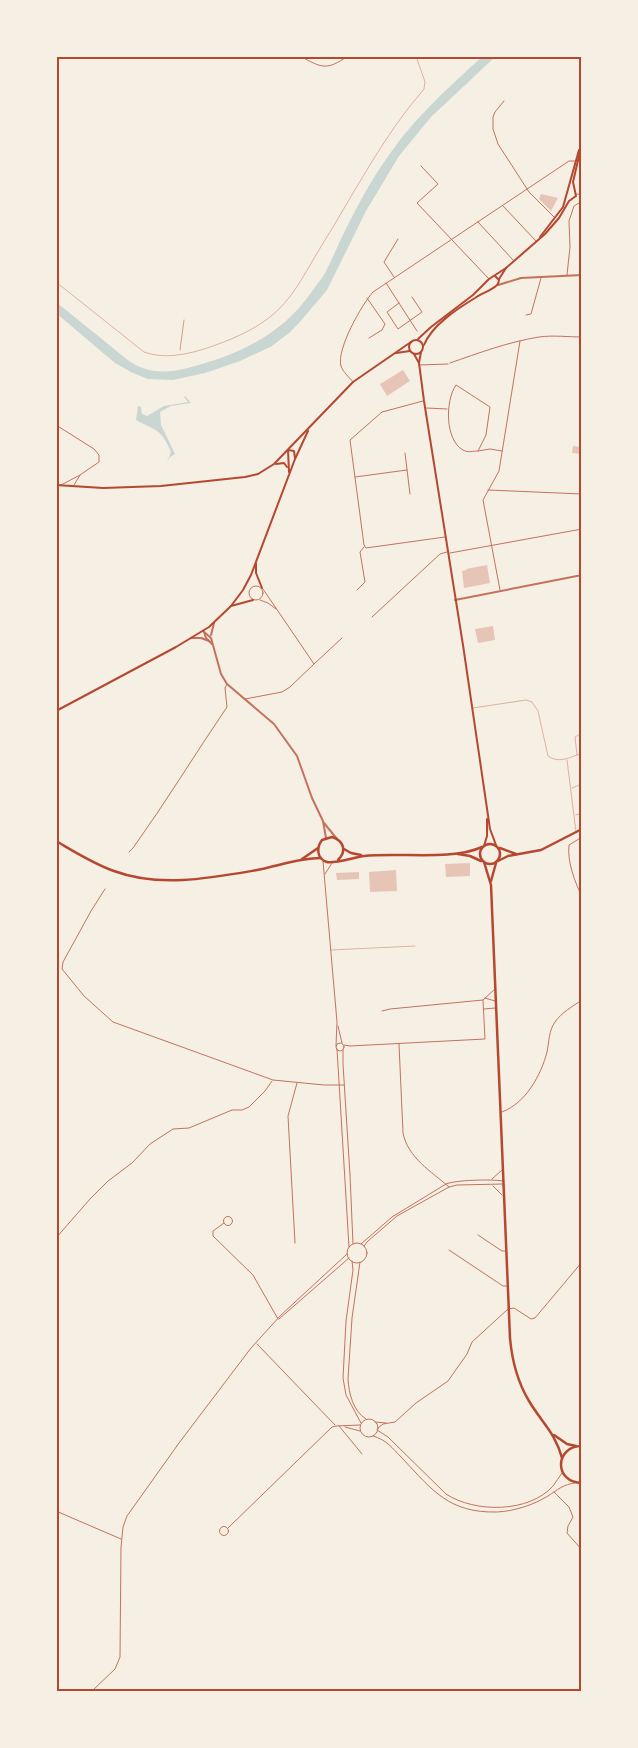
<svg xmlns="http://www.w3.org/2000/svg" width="638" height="1748" viewBox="0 0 638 1748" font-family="'IBM Plex Serif',serif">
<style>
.water{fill:#c9d6d2}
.building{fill:#e6c5b7}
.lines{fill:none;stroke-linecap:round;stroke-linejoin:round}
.path{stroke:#b5482f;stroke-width:0.5}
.service{stroke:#c5725c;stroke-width:0.5}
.minor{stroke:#c5725c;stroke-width:1}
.tertiary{stroke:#c5725c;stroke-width:2}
.secondary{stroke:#b5482f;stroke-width:2}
.primary{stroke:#b5482f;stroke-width:2.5}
.neatline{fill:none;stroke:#b5482f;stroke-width:2}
</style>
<rect width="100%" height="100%" fill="#f6efe4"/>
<g class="water">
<path d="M483 56H496L431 117 399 156 366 211 327 290 299 323 289 333 272 346 240 361 205 373 173 380 148 379 131 372 115 363 56 313V302L129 361C154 377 175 372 202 364 246 352 287 329 313 290 316 285 321 280 324 275 330 264 335 252 340 241 354 212 370 181 389 155 416 116 448 88 483 56Z"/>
<path d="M185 396 191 403 171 406 160 412 161 425 175 454 170 457 167 462 171 452C161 428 156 431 136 420L138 406 141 407 142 414 147 416 164 406 188 402 184 397Z"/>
</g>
<g class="building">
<polygon points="541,194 558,198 551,211 539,199"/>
<polygon points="403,370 410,381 387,396 380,384"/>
<polygon points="573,446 582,447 582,454 572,453"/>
<polygon points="487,565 490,583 464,588 462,571 467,570 466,569"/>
<polygon points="493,626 495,640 478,643 475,629"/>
<polygon points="470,863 470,876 446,877 445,864"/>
<polygon points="396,870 397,891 370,892 369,872"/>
<polygon points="359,872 359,879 337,880 336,873"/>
</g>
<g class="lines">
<polyline class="path" points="180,350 184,320"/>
<g class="service">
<path d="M56 282 144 352C164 359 184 355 204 349 229 341 258 329 277 311 297 292 308 267 322 245 355 192 383 136 424 89L425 82 416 56"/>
<path d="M473 708 526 700 532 702 538 711 548 756C559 764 571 757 582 753"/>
<polyline points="577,755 575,737 582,733"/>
<polyline points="567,760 576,832"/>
<polyline points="572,788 582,784"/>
<polyline points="576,815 582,813"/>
<polyline points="331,950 415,946"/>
</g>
<g class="minor">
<path d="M300 56C322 68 326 71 348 56"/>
<polyline points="504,101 495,112 493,117 493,129 498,144 529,192 555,218"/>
<polyline points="421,166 438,184 417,203 489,279"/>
<polyline points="577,194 582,195"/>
<polyline points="503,206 536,241"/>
<polyline points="478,222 514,261"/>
<polyline points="567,275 570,247 569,221 574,206 582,201"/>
<polyline points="394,277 384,262 398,239"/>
<polyline points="386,283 417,331"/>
<polyline points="367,298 385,324 382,330 369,338"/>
<polyline points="399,303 387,312 398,329 422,312 412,297"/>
<polyline points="526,315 531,314 541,278"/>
<path d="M450 363C479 353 508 342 539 337 553 335 568 337 582 337"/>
<polyline points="419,365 448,364"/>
<path d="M353 382C349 377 343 372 341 366 336 350 362 304 373 292L569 161H575"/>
<polyline points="423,401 382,412 350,440 364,545 366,548 445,537"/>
<polyline points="426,408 447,409"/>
<polyline points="56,425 94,449 99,455 99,462 80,475 74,485"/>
<path d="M478 451C473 451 468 453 463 450 445 440 445 401 456 385L490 407 486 435 478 451 490 449 502 451"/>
<polyline points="405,453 410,494"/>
<polyline points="355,477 407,470"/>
<polyline points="61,485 80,475"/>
<polyline points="488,490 582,494"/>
<polyline points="450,553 582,529"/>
<circle cx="256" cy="593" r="7"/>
<polyline points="357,590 365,582 360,552 364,547"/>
<polyline points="500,590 483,500 499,471 520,341"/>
<polyline points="260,600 268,603 276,609"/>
<polyline points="372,617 440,554 447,552"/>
<polyline points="314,664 342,638"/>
<polyline points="245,699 282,692 290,687 314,664 263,589"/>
<path d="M582 837 569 845C567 862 575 882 582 897"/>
<path d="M129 852 133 848C166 802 195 754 227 707L225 688 227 684"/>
<polyline points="323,861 337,1022 336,1046"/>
<polyline points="325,874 332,863"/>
<polyline points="105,889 91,911 63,962 62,969 84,996 113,1022 273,1080 324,1085 344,1085"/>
<polyline points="485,998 495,1001"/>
<polyline points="484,1009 495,1008"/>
<polyline points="382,1011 390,1009 483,1000 495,989"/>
<polyline points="338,1026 342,1043"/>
<circle cx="340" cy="1047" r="4"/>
<path d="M399 1044 403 1133C408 1158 431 1171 449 1187"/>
<polyline points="344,1045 350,1046 485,1039 483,1000"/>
<polyline points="337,1049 349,1247"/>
<polyline points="343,1049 343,1064 350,1175 353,1244"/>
<path d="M502 1112C526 1103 541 1075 547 1052 549 1042 549 1030 555 1022 561 1013 573 1006 582 1000"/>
<polyline points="492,1179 502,1170"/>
<polyline points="493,1186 502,1195"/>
<circle cx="228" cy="1221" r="4.5"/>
<polyline points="224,1223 213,1231 213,1236 253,1275 278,1319"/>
<polyline points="478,1235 502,1251 505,1251"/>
<polyline points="56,1238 90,1199 108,1181 132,1163 150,1144 173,1129 189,1128 232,1110 242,1110 249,1107 265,1091 272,1081"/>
<polyline points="295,1243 288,1116 297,1083"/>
<circle cx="357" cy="1253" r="10"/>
<path d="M361 1244 392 1217 446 1184C455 1180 492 1179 503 1181"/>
<polyline points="364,1246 368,1241 397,1216 449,1187 457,1185 503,1184"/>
<polyline points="449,1250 503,1286 507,1286"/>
<polyline points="352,1261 353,1270 346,1321 343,1378 346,1395 361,1423"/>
<path d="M360 1262 352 1318 348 1379C349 1394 353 1411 366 1419"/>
<polyline points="279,1319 349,1258"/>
<polyline points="257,1344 335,1425"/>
<circle cx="369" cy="1428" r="9"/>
<polyline points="375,1422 386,1423"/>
<polyline points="339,1426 362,1454"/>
<polyline points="345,1427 360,1431"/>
<polyline points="378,1428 383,1424 395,1422 416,1403 448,1381 467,1354 472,1342 508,1309 514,1308 531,1319 535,1318 582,1262"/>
<path d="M377 1430 388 1437 446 1494C475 1513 529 1513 553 1486 556 1482 559 1477 562 1473"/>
<path d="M373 1436C387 1440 392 1448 402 1458 433 1491 449 1513 497 1512 515 1511 533 1505 548 1496 557 1490 564 1484 575 1483"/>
<polyline points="554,1492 569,1507 573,1517 568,1526 567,1533 582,1550"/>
<polyline points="56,1511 121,1539"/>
<circle cx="224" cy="1531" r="4.5"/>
<polyline points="228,1528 332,1427 336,1426 360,1425"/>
<polyline points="91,1692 115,1669 120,1657 121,1547 123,1527 127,1516 179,1443 251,1348 281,1315 347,1254"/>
</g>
<g class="tertiary">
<polyline points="498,285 521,278 582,275"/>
<polyline points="455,600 582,575"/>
<polyline points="203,631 211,638 221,674 227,684 274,724 297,756 312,798 323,821 326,838"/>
<polyline points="204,632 206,638 212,644"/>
<polyline points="211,635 214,623"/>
<polyline points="191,638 201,638 209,641"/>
<polyline points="324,823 337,839"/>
</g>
<g class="secondary">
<polyline points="540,237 563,207 579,150"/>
<polyline points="499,279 506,268"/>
<polyline points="418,339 431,327 473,295 489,279 506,268 545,234 559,218 569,201 576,196 573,182 582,143"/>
<circle cx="416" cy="347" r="7"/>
<path d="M424 345C432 325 457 309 475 298 482 293 490 291 496 286 499 284 498 283 499 280L495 276"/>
<polyline points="421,352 419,363 424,401 463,645 490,829 496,845"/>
<polyline points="396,353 410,351"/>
<polyline points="414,354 419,363"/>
<polyline points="288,450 289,472"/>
<polyline points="288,450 294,451 295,458"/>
<polyline points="276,464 284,463 287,467"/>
<polyline points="56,485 103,488 161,486 245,477 258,474 274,464 353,382 411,342"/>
<polyline points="256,564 256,573 262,588"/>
<polyline points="231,606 253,600"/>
<polyline points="56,711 176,647 209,627 231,606 243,590 251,575 295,459 308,431"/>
<polyline points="484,846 487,836 487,819"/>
</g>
<g class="primary">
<path d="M56 841C75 852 94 864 114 871 159 888 211 878 257 870 278 866 299 858 321 858"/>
<circle cx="490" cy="854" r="10"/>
<polyline points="500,848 516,854"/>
<polyline points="344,849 351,853 361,855"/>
<polyline points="458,854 470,856 481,861"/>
<polyline points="302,859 318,848"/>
<path d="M338 860C347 851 344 841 332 837L322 840C316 848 317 859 327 862 333 864 356 857 364 856 398 852 452 861 482 847"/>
<polyline points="498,861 508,856 541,850 582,829"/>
<path d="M484 862 491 885 510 1338C512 1361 517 1381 529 1401 542 1423 555 1432 562 1458"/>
<polyline points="491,881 496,863"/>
<polyline points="554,1435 567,1444 576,1446"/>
<path d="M582 1446C554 1446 554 1483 582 1483"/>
</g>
</g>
<rect width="638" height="1748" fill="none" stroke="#f6efe4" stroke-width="115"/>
<rect x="58" y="58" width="522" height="1632" class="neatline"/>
</svg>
